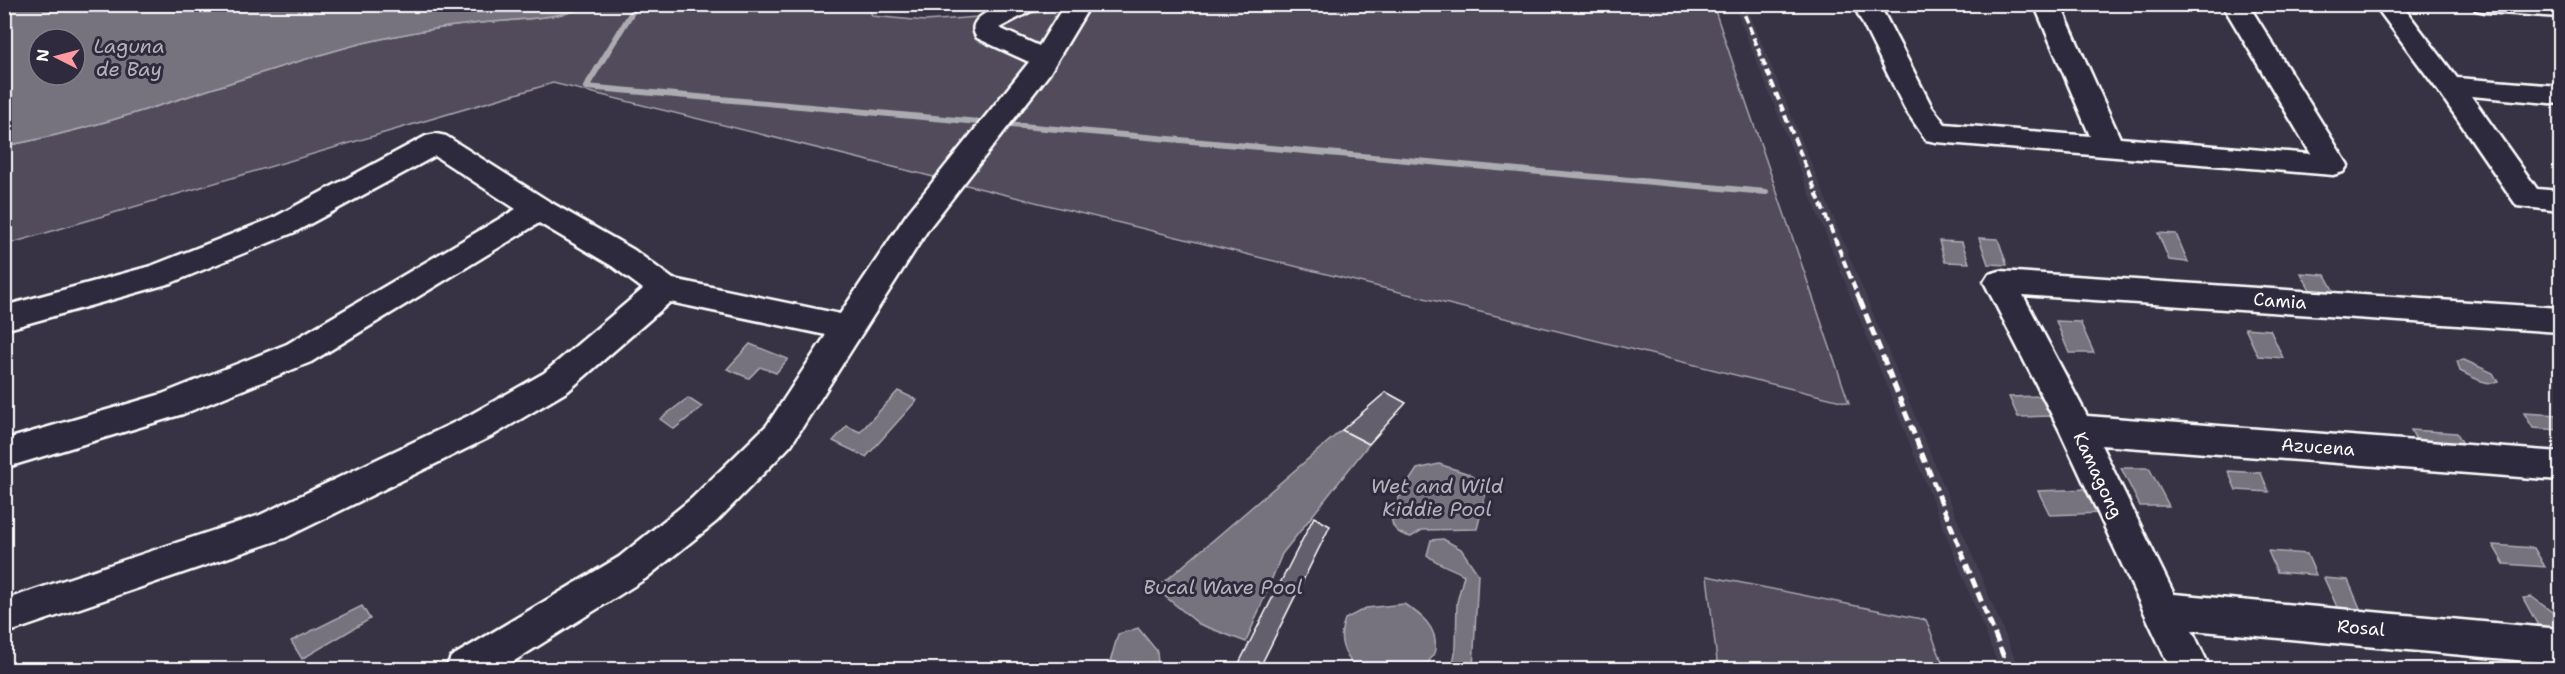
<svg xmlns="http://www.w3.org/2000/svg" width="2565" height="674" viewBox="0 0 2565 674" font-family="'Shantell Sans',sans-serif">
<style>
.built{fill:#444051}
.green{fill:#514c5c;stroke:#a8a6ae;stroke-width:1.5}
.water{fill:#76737f;stroke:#adabb2;stroke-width:1.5;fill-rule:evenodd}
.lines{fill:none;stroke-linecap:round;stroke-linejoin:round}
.stream{stroke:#adabb2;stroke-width:6}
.building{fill:#635f6d;stroke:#fff;stroke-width:1.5}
.minor-casing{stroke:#fff;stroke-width:5}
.minor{fill:#2f2a3d;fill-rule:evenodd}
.rail-far1{stroke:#fff;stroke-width:4;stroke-dasharray:8 4;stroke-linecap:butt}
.rail{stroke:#fff;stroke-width:5;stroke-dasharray:10 5;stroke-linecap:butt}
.labels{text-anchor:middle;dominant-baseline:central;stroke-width:6;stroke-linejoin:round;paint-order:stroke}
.street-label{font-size:18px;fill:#fff;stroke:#2f2a3d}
.water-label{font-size:20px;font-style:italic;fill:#b4b2b9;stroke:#2f2a3d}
</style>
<rect width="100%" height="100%" fill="#373345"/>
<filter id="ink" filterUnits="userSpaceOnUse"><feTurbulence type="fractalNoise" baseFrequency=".0167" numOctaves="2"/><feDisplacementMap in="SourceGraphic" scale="12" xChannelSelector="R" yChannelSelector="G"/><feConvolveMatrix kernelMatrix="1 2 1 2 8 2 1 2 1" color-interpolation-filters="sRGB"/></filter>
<g filter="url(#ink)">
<polygon class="built" points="1734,5 1746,5 2019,669 2000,669"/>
<g class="green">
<path d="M868 4 872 16 925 21 1045 12V4L1713 5 1849 403 553 83 5 245V146C127 123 243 74 363 43 401 34 441 27 480 23 517 19 556 20 591 5Z"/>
<polygon points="1707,576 1926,620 1945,669 1718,669"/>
</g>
<g class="water">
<path d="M5 4H591V5C556 20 517 19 480 23 441 27 401 34 363 43 243 74 127 123 5 146ZM39 39H75V75H39Z"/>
<polygon points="2158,233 2176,234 2188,262 2169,260"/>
<polygon points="1979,238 1998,239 2007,265 1988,264"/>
<polygon points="1939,241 1962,242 1969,263 1945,262"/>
<polygon points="2301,273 2325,275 2338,299 2314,297"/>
<polygon points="2056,321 2080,322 2094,353 2069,353"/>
<polygon points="2245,328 2270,330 2283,358 2258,356"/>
<polygon points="750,344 788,359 776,373 760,367 749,378 727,369"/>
<path d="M2464 360 2493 373 2498 382C2485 386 2471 376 2460 371L2457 361Z"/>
<polygon points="898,391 917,400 866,457 833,441 847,426 860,432"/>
<polygon points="2045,396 2055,416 2018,417 2009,397"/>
<polygon points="688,398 702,407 674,429 660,419"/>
<polygon points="2524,413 2560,415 2560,430 2533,428"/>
<polygon points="1342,430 1369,444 1282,554 1246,642 1199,624 1156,589"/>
<polygon points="2411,430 2457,433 2470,457 2423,453"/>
<path d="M1439 464 1469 474 1487 489 1477 529 1422 530 1411 537C1370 528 1405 489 1417 469Z"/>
<polygon points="2121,468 2149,468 2169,506 2140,506"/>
<polygon points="2228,471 2261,473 2269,492 2236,490"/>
<polygon points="2089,489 2102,513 2050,515 2038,491"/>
<path d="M1443 539 1461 549 1478 574 1473 669H1452L1456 647 1457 602 1464 575C1451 567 1438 565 1427 555L1431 540Z"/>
<polygon points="2493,545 2534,548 2545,567 2504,564"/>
<polygon points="2268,551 2307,554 2316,575 2277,572"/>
<polygon points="2324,578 2348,580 2365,620 2342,618"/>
<polygon points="2532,597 2560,618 2560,631 2541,631 2523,598"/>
<path d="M1404 604C1420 614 1438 627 1435 649 1435 655 1427 664 1423 669H1357C1343 654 1337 639 1345 619L1366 608Z"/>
<polygon points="362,606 370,619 302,659 291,641"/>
<polygon points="1138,628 1157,651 1158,663 1152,669 1108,669 1118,634"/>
</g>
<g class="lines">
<g class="stream">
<polyline points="637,4 586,87 979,122"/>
<polyline points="1011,125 1766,192"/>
</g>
</g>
<g class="building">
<polygon points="1386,392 1406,403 1369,444 1342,430"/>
<polygon points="1314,517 1330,526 1259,669 1236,669"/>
</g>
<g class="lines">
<defs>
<g id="minor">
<path d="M1003 4H1037L1033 10 999 28 1039 46 1065 4H1091L1049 74 929 228 791 445 717 521 645 579 500 670H445L451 657 619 557 691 499 767 425 826 335 670 302 568 391 492 436 285 538 4 634V600L260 515 468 416 544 373 643 289 612 266 539 223 311 362 183 414 4 468V440L162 394 287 344 516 209 435 156 295 232 171 283 4 330V306L151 266 273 218 426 136 436 134 446 136 550 202 634 250 673 279 840 314 907 214 1029 62 977 38C964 20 990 11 1003 4Z"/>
<polygon points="1853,4 1879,4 1932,107 1945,124 2090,136 2034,4 2060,4 2120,138 2311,154 2222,4 2248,4 2348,165 2343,172 2333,175 1936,142 1926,140 1905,109"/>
<polygon points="2374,4 2401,4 2457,78 2560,86 2560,104 2471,96 2537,189 2560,191 2560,211 2517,206 2439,92"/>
<polygon points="2472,4 2560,4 2560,17 2485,12 2476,10"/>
<polygon points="2000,271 2560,308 2560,332 2023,295 2087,416 2560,452 2560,480 2101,445 2174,594 2560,629 2560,664 2192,630 2211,670 2171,670 2059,429 1984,282 1989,274"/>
</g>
</defs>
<use href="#minor" class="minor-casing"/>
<use href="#minor" class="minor"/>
<polyline class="rail-far1" points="1740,4 1860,301"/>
<polyline class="rail" points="1860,300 2009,670"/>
</g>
</g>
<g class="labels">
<g class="street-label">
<text transform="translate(2280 301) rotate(4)">Camia</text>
<text transform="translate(2318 447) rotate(4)">Azucena</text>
<text transform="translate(2098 475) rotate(65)">Kamagong</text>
<text transform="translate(2361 628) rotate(5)">Rosal</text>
</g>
<g class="water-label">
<text x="129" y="46">Laguna<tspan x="129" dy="23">de Bay</tspan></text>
<text x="1437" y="486">Wet and Wild<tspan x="1437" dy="23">Kiddie Pool</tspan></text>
<text x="1223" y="587">Bucal Wave Pool</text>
</g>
</g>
<rect width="2565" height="674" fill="none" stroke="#2f2a3d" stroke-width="24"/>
<rect x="12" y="12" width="2541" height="650" fill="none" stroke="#fff" stroke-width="2" filter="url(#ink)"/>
<g transform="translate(57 57) rotate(276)"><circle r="28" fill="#2f2a3d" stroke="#827f8b" stroke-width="1.5"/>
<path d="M0-4.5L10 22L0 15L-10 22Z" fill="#ff9aa2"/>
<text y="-9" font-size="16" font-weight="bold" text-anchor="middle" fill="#ffffff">N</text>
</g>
</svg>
